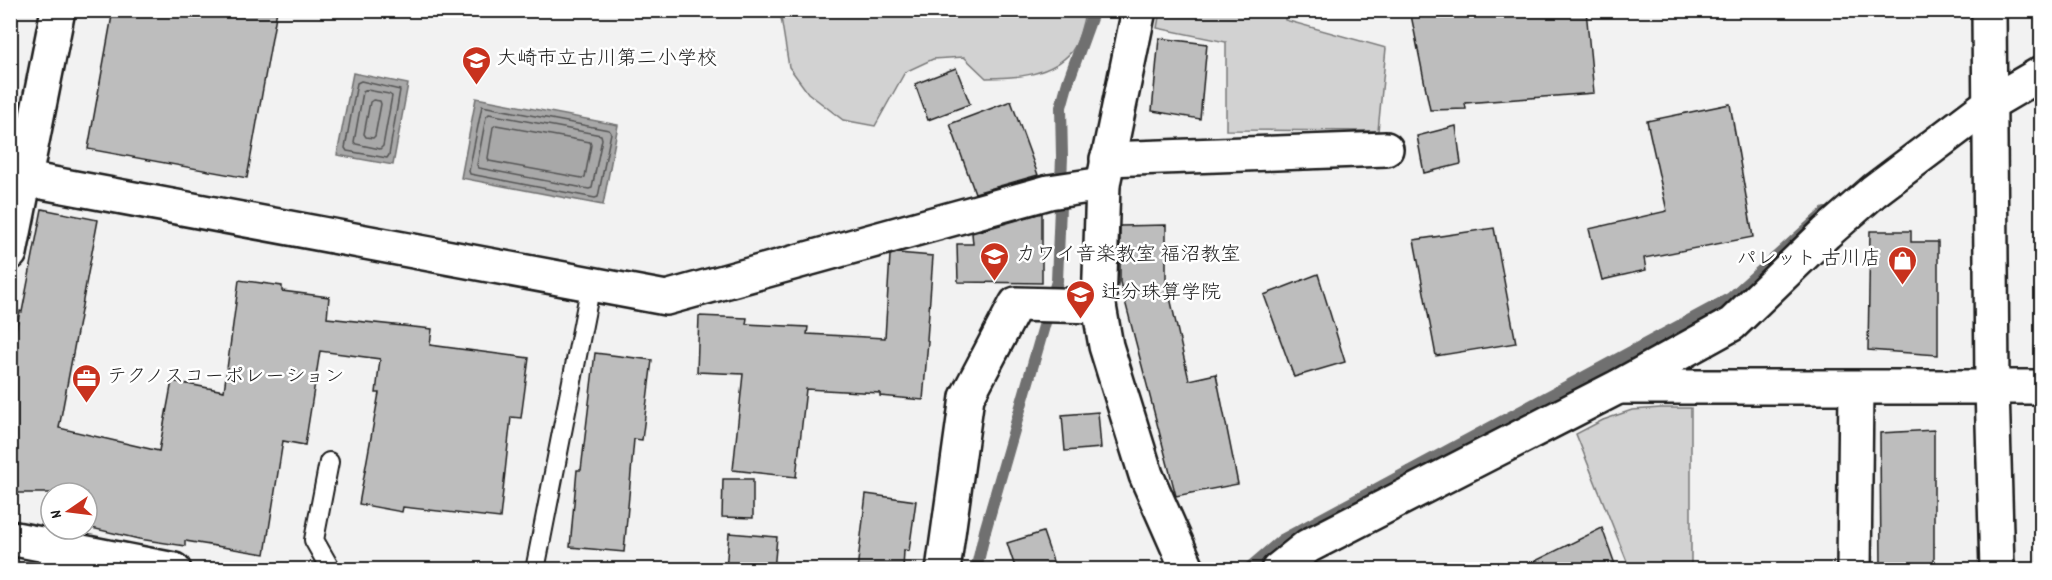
<svg xmlns="http://www.w3.org/2000/svg" width="2052" height="580" viewBox="0 0 2052 580" font-family="Dekko,'Klee One',sans-serif">
<style>
.green{fill:#d2d2d2;stroke:#777;stroke-width:1.5}
.water{fill:#a8a8a8;stroke:#707070;stroke-width:1.5}
.lines{fill:none;stroke-linecap:round;stroke-linejoin:round}
.shore{stroke:#545454;stroke-width:1.5}
.stream{stroke:#707070;stroke-width:12}
.building{fill:#bdbdbd;stroke:#1c1c1c;stroke-width:1.5}
.lane-casing{stroke:#1c1c1c;stroke-width:22}
.street-casing{stroke:#1c1c1c;stroke-width:38}
.secondary-casing{stroke:#1c1c1c;stroke-width:38}
.lane{stroke:#fff;stroke-width:18}
.street{stroke:#fff;stroke-width:33}
.secondary{stroke:#fff;stroke-width:33}
.labels{text-anchor:middle;dominant-baseline:central;stroke-width:5;stroke-linejoin:round;paint-order:stroke}
.poi-label{font-size:20px;fill:#1c1c1c;stroke:#fff;text-anchor:start}
</style>
<rect width="100%" height="100%" fill="#f2f2f2"/>
<filter id="ink" filterUnits="userSpaceOnUse"><feTurbulence type="fractalNoise" baseFrequency=".0167" numOctaves="2"/><feDisplacementMap in="SourceGraphic" scale="12" xChannelSelector="R" yChannelSelector="G"/><feConvolveMatrix kernelMatrix="1 2 1 2 8 2 1 2 1" color-interpolation-filters="sRGB"/></filter>
<g filter="url(#ink)">
<g class="green">
<path d="M780 11V10L1086 11C1082 22 1080 41 1072 51 1051 76 1016 78 986 78L964 57 933 59 905 72 875 126 843 120 808 93 789 67Z"/>
<polygon points="1160,11 1285,11 1285,20 1386,48 1378,131 1226,130 1226,42 1157,28"/>
<polygon points="1661,408 1691,408 1691,569 1630,569 1576,434 1603,420 1632,410"/>
</g>
<g class="water">
<polygon points="353,73 408,84 393,165 337,155"/>
<polygon points="476,98 618,125 603,205 461,178"/>
</g>
<g class="lines">
<g class="shore">
<polygon points="361,81 400,90 389,155 387,158 347,151 345,148 357,83"/>
<polygon points="367,90 389,94 392,96 383,146 380,149 356,144 354,142 363,92"/>
<polygon points="373,100 380,101 381,104 375,136 373,138 366,137 364,134 370,102"/>
<polygon points="482,106 609,130 611,133 598,197 595,198 470,174 469,171"/>
<polygon points="489,114 601,135 602,139 592,188 589,189 479,168 477,165 486,117"/>
<polygon points="496,125 590,142 591,145 585,177 582,178 489,161 488,158 493,127"/>
</g>
<g class="stream">
<polyline points="976,570 985,531 1057,281 1062,157 1061,107 1068,82 1094,10"/>
<polyline points="1247,570 1282,540 1731,298 1825,213"/>
</g>
</g>
<g class="building">
<polygon points="113,10 277,10 247,178 88,149"/>
<polygon points="1410,10 1586,10 1594,93 1465,103 1466,109 1430,110"/>
<polygon points="1159,38 1207,44 1200,119 1152,111"/>
<polygon points="956,68 970,104 928,120 915,84"/>
<polygon points="1011,101 1038,175 975,193 950,124"/>
<polygon points="1730,104 1753,237 1644,258 1646,270 1602,280 1589,229 1667,211 1647,121"/>
<polygon points="1456,126 1461,164 1424,173 1417,136"/>
<polygon points="42,209 98,220 59,428 159,451 172,381 224,391 239,280 282,286 282,291 329,297 327,318 432,329 430,345 529,358 521,418 511,417 500,518 403,507 402,512 359,504 379,393 376,393 380,359 320,351 305,445 283,441 265,554 185,541 185,546 139,539 87,527 87,493 10,493 10,358 20,311 22,312"/>
<polygon points="1042,213 1042,283 958,282 957,244 973,244 972,233"/>
<polygon points="1166,225 1166,280 1189,380 1216,374 1238,484 1176,496 1120,282 1120,226"/>
<polygon points="1494,228 1516,343 1436,356 1414,240"/>
<polygon points="1870,231 1911,231 1911,242 1938,242 1938,355 1868,350"/>
<polygon points="897,253 933,256 927,340 928,341 923,400 880,396 880,393 806,389 796,477 733,470 743,374 697,372 699,316 747,318 746,324 808,327 807,334 885,338 890,255"/>
<polygon points="1318,274 1345,362 1294,377 1264,295"/>
<polygon points="595,353 652,360 642,440 634,439 624,552 570,547 577,470 581,470"/>
<polygon points="1098,412 1101,448 1065,451 1062,415"/>
<polygon points="1934,430 1934,570 1881,570 1880,433"/>
<polygon points="723,479 753,479 753,518 722,517"/>
<polygon points="866,494 916,501 909,551 904,550 903,570 857,570"/>
<polygon points="1602,528 1617,570 1517,570"/>
<polygon points="1043,532 1056,570 1016,570 1007,543"/>
<polygon points="729,533 777,537 774,570 726,570"/>
</g>
<g class="lines">
<defs>
<g id="lane">
<polyline points="329,462 314,540 331,570"/>
<polyline points="535,570 591,284"/>
</g>
<g id="street">
<polyline points="1139,10 1103,184 1099,306 1106,346 1146,475 1188,570"/>
<polyline points="1107,159 1386,149"/>
<polyline points="10,176 666,298 1049,192 1103,184"/>
<polyline points="10,253 58,10"/>
<polyline points="1620,387 2042,387"/>
<polyline points="10,538 174,570"/>
<polyline points="943,570 967,397 1016,304 1099,306"/>
<polyline points="1278,570 1308,546 1618,387 1732,324 1826,233 1874,191 1989,104 2042,73"/>
<polyline points="1854,570 1856,388"/>
</g>
<polyline id="secondary" points="1989,10 1992,387 1997,570"/>
</defs>
<use href="#lane" class="lane-casing"/>
<use href="#street" class="street-casing"/>
<use href="#secondary" class="secondary-casing"/>
<use href="#lane" class="lane"/>
<use href="#street" class="street"/>
<use href="#secondary" class="secondary"/>
</g>
</g>
<defs>
<symbol id="school-pin" viewBox="-11 -11 22 30"><path d="M0 17L-7.5 6A9.5 9.5 0 1 1 7.5 6Z" fill="#c8321e" stroke="#fff"/><path d="M0-5L7-2L0 1L-7-2ZM-4 1L0 2.5L4 1V4Q0 6-4 4Z" fill="#fff"/></symbol>
<symbol id="shop-pin" viewBox="-11 -11 22 30"><path d="M0 17L-7.5 6A9.5 9.5 0 1 1 7.5 6Z" fill="#c8321e" stroke="#fff"/><path d="M-5-2.5h2.3a2.7 3.5 0 0 1 5.4 0H5L5.5 6h-11ZM-1.5-2.5h3a1.5 2.3 0 0 0-3 0Z" fill="#fff"/></symbol>
<symbol id="office-pin" viewBox="-11 -11 22 30"><path d="M0 17L-7.5 6A9.5 9.5 0 1 1 7.5 6Z" fill="#c8321e" stroke="#fff"/><path d="M-6-3h4V-5.5h4V-3h4V5H-6ZM-1-4.5V-3h2v-1.5ZM-6 0V1H6V0Z" fill="#fff"/></symbol>
</defs>
<g fill-rule="evenodd">
<use href="#school-pin" x="460" y="44" width="33" height="45"/>
<use href="#school-pin" x="978" y="240" width="33" height="45"/>
<use href="#shop-pin" x="1886" y="244" width="33" height="45"/>
<use href="#school-pin" x="1064" y="278" width="33" height="45"/>
<use href="#office-pin" x="70" y="362" width="33" height="45"/>
</g>
<g class="labels">
<g class="poi-label">
<text x="497" y="60">大崎市立古川第二小学校</text>
<text x="1016" y="256">カワイ音楽教室 福沼教室</text>
<text x="1881" y="260" text-anchor="end">パレット 古川店</text>
<text x="1101" y="294">辻分珠算学院</text>
<text x="107" y="378">テクノスコーポレーション</text>
</g>
</g>
<rect width="2052" height="580" fill="none" stroke="#fff" stroke-width="36"/>
<rect x="18" y="18" width="2016" height="544" fill="none" stroke="#1c1c1c" stroke-width="2" filter="url(#ink)"/>
<g transform="translate(69 511) rotate(256)"><circle r="28" fill="#ffffff" stroke="#a4a4a4" stroke-width="1.5"/>
<path d="M0-4.5L10 22L0 15L-10 22Z" fill="#c8321e"/>
<text y="-9" font-size="16" font-weight="bold" text-anchor="middle" fill="#1c1c1c">N</text>
</g>
</svg>
